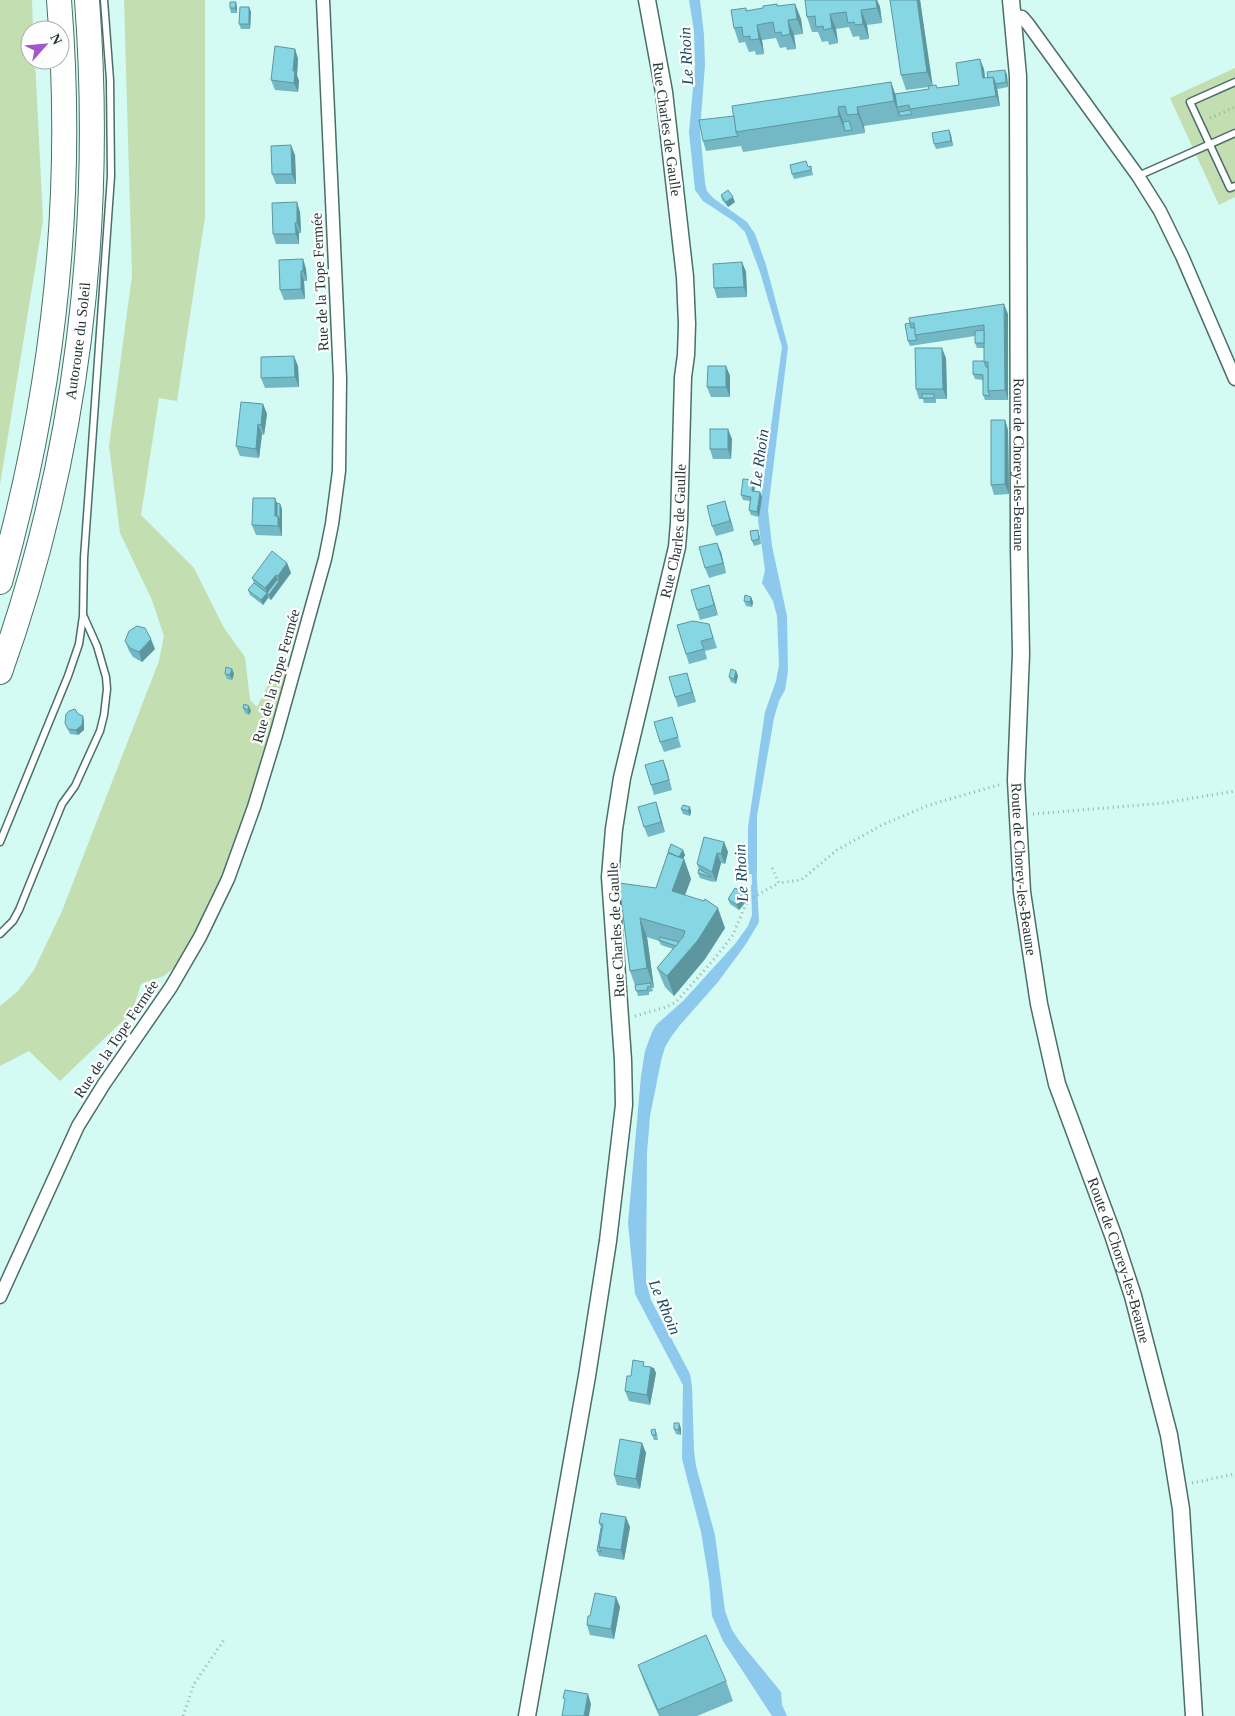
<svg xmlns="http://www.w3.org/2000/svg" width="1235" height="1716" viewBox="0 0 1235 1716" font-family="'Times New Roman',serif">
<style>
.green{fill:#c3deb1}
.water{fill:#8cc9ed}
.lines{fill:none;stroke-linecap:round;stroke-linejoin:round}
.stream{stroke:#8cc9ed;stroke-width:5}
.service-casing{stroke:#4a6e68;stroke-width:9}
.minor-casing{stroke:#4a6e68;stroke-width:15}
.tertiary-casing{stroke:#4a6e68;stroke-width:19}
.motorway-casing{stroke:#4a6e68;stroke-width:26}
.path{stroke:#93b1ab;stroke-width:3;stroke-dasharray:1 4;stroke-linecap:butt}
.service{stroke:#fff;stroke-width:6}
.minor{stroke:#fff;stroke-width:12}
.tertiary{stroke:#fff;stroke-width:16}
.motorway{stroke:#fff;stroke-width:24}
.wall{fill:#73b8c4}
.shaded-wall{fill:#5e96a0}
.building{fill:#86d6e4;stroke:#5e96a0}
.labels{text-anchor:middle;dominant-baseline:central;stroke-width:4.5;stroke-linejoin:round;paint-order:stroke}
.street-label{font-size:15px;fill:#273634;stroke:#fefefe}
.water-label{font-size:16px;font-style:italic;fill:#194962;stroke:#fefefe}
</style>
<rect width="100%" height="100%" fill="#d3faf3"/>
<g class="green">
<polygon points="0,0 32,0 33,30 30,30 30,60 35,60 43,220 0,485"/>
<polygon points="124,0 205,0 205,217 177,401 159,398 141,515 194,568 224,628 245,657 250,700 257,707 277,667 292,673 229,871 179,963 164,976 141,984 132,1012 60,1081 29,1051 0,1066 0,1006 18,991 34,970 62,911 159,661 164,636 152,600 120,533 109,446 132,276"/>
<polygon points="1235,68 1235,197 1219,205 1170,98"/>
</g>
<g class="water">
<polygon points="689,0 700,0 704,35 705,65 700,130 705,183 707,191 713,198 747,222 755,234 766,265 788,347 768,510 772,546 787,616 788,671 785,690 779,701 774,718 757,816 757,874 748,874 748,827 765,712 776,681 779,665 777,616 773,601 762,583 765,570 758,520 782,347 760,272 745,232 735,222 703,201 695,190 689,132 695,66 694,31"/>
<polygon points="757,884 759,922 746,944 718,982 680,1025 671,1037 665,1047 661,1061 650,1116 647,1153 646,1281 651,1300 690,1374 692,1386 694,1451 696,1466 715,1535 725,1611 732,1630 740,1642 781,1692 782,1705 787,1716 772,1716 723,1641 712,1616 709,1581 701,1532 682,1459 683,1385 635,1294 628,1223 641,1076 645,1051 652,1032 656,1025 683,1001 735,944 748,926 752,915 751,885"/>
</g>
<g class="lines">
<polyline class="stream" points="754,870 755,891"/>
<defs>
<g id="service">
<polyline points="1235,82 1190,102 1230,188 1235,186"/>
<polyline points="1138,176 1235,133"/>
<polyline points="0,842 68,676 79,644 83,616 84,558 111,176 110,80 104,0"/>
<polyline points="0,934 13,921 19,910 62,804 75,786 100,731 104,715 107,689 106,677 97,646 84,617"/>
</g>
<g id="minor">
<polyline points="1012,15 1022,17 1028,24 1138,176 1160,211 1182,256 1235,379"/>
<polyline points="0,1297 78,1126 104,1084 171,987 200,937 228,879 254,807 276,735 325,559 332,524 339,471 340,378 323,0"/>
</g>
<g id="tertiary">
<path id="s1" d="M1011 0 1018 76 1019 548 1021 654 1016 780 1022 892 1039 1004 1057 1084 1113 1235 1133 1296 1169 1435 1181 1509 1194 1716"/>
<path id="s2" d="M527 1716 587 1376 608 1241 624 1105 623 1060 610 877 614 829 622 778 677 547 679 523 683 377 686 355 687 324 685 277 664 92 647 0"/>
</g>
<g id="motorway">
<path d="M0 582C54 392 75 197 59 0"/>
<path id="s3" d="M0 672C77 457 104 227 87 0"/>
</g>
</defs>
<use href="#service" class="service-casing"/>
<use href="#minor" class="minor-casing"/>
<use href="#tertiary" class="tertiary-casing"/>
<use href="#motorway" class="motorway-casing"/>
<g class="path">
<polyline points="1210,118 1235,107"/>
<polyline points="1033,814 1164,803 1235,791"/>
<polyline points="772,868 779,883 801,880 837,850 882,825 929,805 1002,784"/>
<polyline points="635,1016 666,1007 676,1002 715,958 733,935 745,906 750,899 779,883"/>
<polyline points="1192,1483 1235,1474"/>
<polyline points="183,1716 194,1684 224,1640"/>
</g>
<use href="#service" class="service"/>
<use href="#minor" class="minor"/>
<use href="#tertiary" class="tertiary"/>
<use href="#motorway" class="motorway"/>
</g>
<g class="wall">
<polygon points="805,0 877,0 880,7 882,23 867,25 869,39 860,40 859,36 853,37 849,27 836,29 838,43 829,45 828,41 822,42 818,32 812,32 807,17"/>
<polygon points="890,0 920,0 932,86 937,88 959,85 984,69 985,78 1005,70 1007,75 1008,87 998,89 997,88 1000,106 864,126 865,133 743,152 741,146 706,151 703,141 734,116 891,82 895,94 929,89 929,87 906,90 901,75"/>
<polygon points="795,4 801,19 803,34 794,35 796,49 787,50 786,47 780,48 776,38 762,40 764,54 756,55 755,51 749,52 745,42 739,43 734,28 746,8 747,11"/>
<polygon points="237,7 237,13 231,13 230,8"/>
<polygon points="249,7 251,12 250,29 241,29 239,24"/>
<polygon points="295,49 298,59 297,75 299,81 298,92 275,90 271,80"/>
<polygon points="949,130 951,135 953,146 936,149 934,144"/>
<polygon points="295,155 296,184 276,184 272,174"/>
<polygon points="811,166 813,175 794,179 792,174"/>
<polygon points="721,195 735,202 728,207 722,200"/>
<polygon points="300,212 301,233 299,233 299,244 276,244 273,234"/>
<polygon points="303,259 306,269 307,281 304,281 305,299 284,300 280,290"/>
<polygon points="742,262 746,272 747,297 717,298 714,288"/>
<polygon points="1008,314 1008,400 985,400 983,395 983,380 975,379 973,374 984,361 984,348 977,348 975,343 975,336 910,346 908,341 905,324"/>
<polygon points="946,358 947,399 936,399 936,403 924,403 923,399 919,399 916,389"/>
<polygon points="298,366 299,387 265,388 261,378"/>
<polygon points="726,366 730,376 730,397 711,397 707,387"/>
<polygon points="263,404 267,414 264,435 262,434 259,458 240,456 236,446"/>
<polygon points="1005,420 1008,430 1009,494 994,495 991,485"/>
<polygon points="732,439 731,459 713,459 710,449"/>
<polygon points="755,485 754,491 760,492 762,497 759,517 751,515 749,510 750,501 743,500 741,495"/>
<polygon points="725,501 734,531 716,536 712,526"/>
<polygon points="280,504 282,509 282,536 256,535 252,525"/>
<polygon points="760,535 761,544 754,546 752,541"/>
<polygon points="721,552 726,573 709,578 705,568"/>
<polygon points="287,563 291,573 271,600 268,598 263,605 250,595 248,590 254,583 252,578"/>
<polygon points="712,595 718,615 700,620 697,610"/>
<polygon points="751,597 753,602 752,607 746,606 744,601"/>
<polygon points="709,624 717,648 705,651 707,659 689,664 686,654"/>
<polygon points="125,641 155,649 142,662 133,657 129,651"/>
<polygon points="232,669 234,674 232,680 227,679 225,674"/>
<polygon points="736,671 738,676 736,684 731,682 729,677"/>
<polygon points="687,673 696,702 678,707 675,697"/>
<polygon points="243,708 251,711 249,715 245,713"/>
<polygon points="78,714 84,721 84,730 78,735 70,734 65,723"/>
<polygon points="672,717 681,747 664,752 660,742"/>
<polygon points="663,760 672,790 654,795 651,785"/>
<polygon points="656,802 665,832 648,837 644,827"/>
<polygon points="690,807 691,812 690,816 683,814 681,809"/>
<polygon points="724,842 728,852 725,864 721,863 716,882 713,881 713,882 700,878 698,873 699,869 697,864"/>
<polygon points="683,850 685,855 683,859 684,859 691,879 685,895 725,928 705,959 674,996 665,987 657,968 673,949 661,945 659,941 647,937 654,988 652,988 653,991 649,992 649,995 638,996 635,985 630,971 619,883 656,888 668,854 668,852"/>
<polygon points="728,899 748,899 739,910 730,904"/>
<polygon points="645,1366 656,1373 650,1405 629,1401 625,1391 631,1376"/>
<polygon points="681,1428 681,1435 676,1434 674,1429"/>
<polygon points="655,1429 657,1434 658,1440 654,1440 652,1435"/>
<polygon points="642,1443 646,1453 640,1489 617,1485 614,1475"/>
<polygon points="599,1523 630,1527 624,1560 599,1556 597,1551 601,1528"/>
<polygon points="616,1597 620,1607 614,1639 590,1635 587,1625 590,1616"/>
<polygon points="638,1665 726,1681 733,1701 697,1716 659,1716 645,1684"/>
</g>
<g class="shaded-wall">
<polygon points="876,0 877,0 880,7 882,23 877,8"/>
<polygon points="917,0 920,0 933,87 927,72"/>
<polygon points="236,2 237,7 237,13 235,8"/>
<polygon points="795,4 801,19 803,34 797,19"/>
<polygon points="249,7 251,12 250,29 249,24"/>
<polygon points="861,10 867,25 869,39 863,24"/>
<polygon points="830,14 836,29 838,43 832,28"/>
<polygon points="788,20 794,35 796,49 790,34"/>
<polygon points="757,25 762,40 764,54 759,39"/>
<polygon points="295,49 298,59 297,75 299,81 298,92 294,83 293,71"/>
<polygon points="980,59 984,69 986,88 983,78"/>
<polygon points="1005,70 1007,75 1008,87 1006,82"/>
<polygon points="993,77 997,88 1000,106 996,96"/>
<polygon points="891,82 898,102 897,107 900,116 899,116 894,101"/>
<polygon points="838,107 845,127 845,131 839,116"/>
<polygon points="857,107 864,126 865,133 858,114"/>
<polygon points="949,130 951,135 953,146 951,141"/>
<polygon points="291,145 295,155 296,184 292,174"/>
<polygon points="733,197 735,202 728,207 726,202"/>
<polygon points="297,202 300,212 301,233 297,223"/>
<polygon points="295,223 299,233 299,244 296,234"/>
<polygon points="303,259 306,269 307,281 303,271"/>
<polygon points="742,262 746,272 747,297 744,287"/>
<polygon points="301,271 304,281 305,299 301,289"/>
<polygon points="1004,304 1008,314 1008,400 1005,390"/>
<polygon points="942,348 946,358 947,399 943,389"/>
<polygon points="294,356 298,366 299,387 295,377"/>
<polygon points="726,366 730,376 730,397 726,387"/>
<polygon points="263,404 267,414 264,435 261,425"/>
<polygon points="1005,420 1008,430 1009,494 1005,484"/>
<polygon points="258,424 262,434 259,458 256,449"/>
<polygon points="728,429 732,439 731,459 728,449"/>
<polygon points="753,480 755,485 754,496 752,491"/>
<polygon points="760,492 762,497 759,517 757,512"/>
<polygon points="275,498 279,508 280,504 282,509 282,536 275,516"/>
<polygon points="725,501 734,531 730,521"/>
<polygon points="717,543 721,552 726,573"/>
<polygon points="287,563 291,573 271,600 269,595 267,593 265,588 276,575 278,582 279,581 278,576"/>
<polygon points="709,585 718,615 714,605"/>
<polygon points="267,593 268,598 263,605 261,600"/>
<polygon points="751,597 753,602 752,607 750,602"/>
<polygon points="151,639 155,649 142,662 139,652"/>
<polygon points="232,669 234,674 232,680 230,675"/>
<polygon points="736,671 738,676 736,684 734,679"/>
<polygon points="687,673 690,683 696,702 692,692"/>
<polygon points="249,706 251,711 249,715 248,710"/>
<polygon points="83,716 84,721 84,730 78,735 76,730"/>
<polygon points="663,760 667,770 672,790"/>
<polygon points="656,802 665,832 661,822"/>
<polygon points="690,807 691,812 690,816 688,811"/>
<polygon points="724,842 728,852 725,864 721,854"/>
<polygon points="683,850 685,855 681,863 679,858"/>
<polygon points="717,853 721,863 716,882 712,872"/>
<polygon points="684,859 691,879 679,911 672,891"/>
<polygon points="746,894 748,899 739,910 737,905"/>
<polygon points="718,908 725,928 705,959 674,996 667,976"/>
<polygon points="640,918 647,937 654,988 647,968"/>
<polygon points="651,1367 654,1368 656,1373 650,1405 647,1395"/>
<polygon points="679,1423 681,1428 681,1435 679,1430"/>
<polygon points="642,1443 646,1453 640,1489 636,1479"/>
<polygon points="626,1517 630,1527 624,1560 621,1550"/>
<polygon points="616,1597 620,1607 614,1639 611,1629"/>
<polygon points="588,1694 591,1704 589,1716 584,1716"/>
</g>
<g class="building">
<polygon points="805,0 876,0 877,8 861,10 863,24 855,25 854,22 848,23 846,12 830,14 832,28 824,30 823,26 816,27 815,16 807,17"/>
<polygon points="890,0 917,0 927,72 901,75"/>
<polygon points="230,2 236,2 235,8 230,8"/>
<polygon points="777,4 777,6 795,4 797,19 788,20 790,34 782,36 781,32 775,33 773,22 757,25 759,39 750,40 750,36 743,37 742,27 734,28 731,10 746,8 746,11 763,8 763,6"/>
<polygon points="240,7 249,7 249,24 239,24"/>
<polygon points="275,46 295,49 293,71 295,71 294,83 271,80"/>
<polygon points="980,59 983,78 993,77 996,96 910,109 909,105 897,107 895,94 929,89 928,86 936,85 937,88 959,85 956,63"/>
<polygon points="1005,70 1006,82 996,84 993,77 988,78 987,72"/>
<polygon points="891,82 894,101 857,107 858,114 847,115 845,106 838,107 839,116 736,132 732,106"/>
<polygon points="910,110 912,114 899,116 899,112"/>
<polygon points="734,116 736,132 738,136 703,141 699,120"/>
<polygon points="849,121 852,130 845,131 843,122"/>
<polygon points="949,130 951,141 934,144 932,133"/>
<polygon points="291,145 292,174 272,174 271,146"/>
<polygon points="806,161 808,167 811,166 811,170 792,174 790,165"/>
<polygon points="728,190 733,197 726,202 721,195"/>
<polygon points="297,202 297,223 295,223 296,234 273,234 272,203"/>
<polygon points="303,259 303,271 301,271 301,289 280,290 279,260"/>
<polygon points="742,262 744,287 714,288 713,264"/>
<polygon points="1004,304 1005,390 988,391 988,362 984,362 984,325 915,335 914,323 910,323 909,318"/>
<polygon points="910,323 911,328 915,328 915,335 917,340 908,341 905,324"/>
<polygon points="984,330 984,343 975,343 975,331"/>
<polygon points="915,348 942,348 943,389 916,389"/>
<polygon points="294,356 295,377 261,378 261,357"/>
<polygon points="973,361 984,361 986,367 988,367 988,391 990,396 983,395 983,375 973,374"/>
<polygon points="708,366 726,366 726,387 707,387"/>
<rect x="922" y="394" width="12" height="4"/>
<polygon points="241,402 263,404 261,425 258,424 256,449 236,446"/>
<polygon points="991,420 1005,420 1005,484 991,485"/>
<rect x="710" y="429" width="18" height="20"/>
<polygon points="743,479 753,480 752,491 760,492 757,512 749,510 751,497 741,495"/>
<polygon points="253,498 275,498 275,516 278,516 278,526 252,525"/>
<polygon points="725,501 730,521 712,526 707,506"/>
<polygon points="277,503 280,504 280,521 278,516 277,516"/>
<polygon points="758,530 759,539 752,541 750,531"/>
<polygon points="717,543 723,563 705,568 699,547"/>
<polygon points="272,551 287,563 278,576 276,575 265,588 252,578"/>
<polygon points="277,580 279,581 269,595 267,593 261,600 248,590 254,583 267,593"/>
<polygon points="709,585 714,605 697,610 691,590"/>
<polygon points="745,595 751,597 750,602 744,601"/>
<polygon points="693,621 709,624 713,638 701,641 704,649 686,654 677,625"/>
<polygon points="137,626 145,628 151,639 139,652 130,648 125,641 129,631"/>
<polygon points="226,667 232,669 230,675 225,674"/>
<polygon points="731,669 736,671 734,679 729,677"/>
<polygon points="687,673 692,692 675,697 669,677"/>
<polygon points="244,704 249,706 248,710 243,708"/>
<polygon points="75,709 78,714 83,716 82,725 76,730 68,729 65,723 66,714 69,711"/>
<polygon points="672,717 678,737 660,742 654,722"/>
<polygon points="663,760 669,780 651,785 645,765"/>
<polygon points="656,802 661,822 644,827 638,807"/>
<polygon points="683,805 690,807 688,811 681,809"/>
<polygon points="704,837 724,842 721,854 717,853 712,872 697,864"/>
<polygon points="671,844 683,850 679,857 668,852"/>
<polygon points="668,853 684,859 672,891 704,901 705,899 718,908 698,940 667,976 657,968 683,937 685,931 640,918 647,968 630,971 619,883 656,888"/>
<polygon points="699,869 711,876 711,877 698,873"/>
<polygon points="735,888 746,894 737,905 728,899"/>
<polygon points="660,937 679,942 676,946 659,940"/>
<polygon points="651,983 651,986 647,987 648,990 636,991 635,985"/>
<polygon points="633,1360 644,1362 643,1366 651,1367 647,1395 625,1391 627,1376 631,1376"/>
<polygon points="674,1423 679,1423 679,1430 674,1429"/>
<polygon points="655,1429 656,1435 652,1435 651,1430"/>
<polygon points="620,1439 642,1443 636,1479 614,1475"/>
<polygon points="601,1513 626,1517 621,1550 599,1547 603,1524 599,1523"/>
<polygon points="601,1528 602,1529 599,1547 601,1552 597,1551"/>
<polygon points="595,1593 616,1597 611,1629 587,1625 588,1616 590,1616"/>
<polygon points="706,1635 726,1681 658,1710 638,1665"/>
<polygon points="565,1690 588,1694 584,1716 562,1716 565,1699 563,1698"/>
</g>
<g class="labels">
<g class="street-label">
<text transform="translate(667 129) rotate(82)">Rue Charles de Gaulle</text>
<text transform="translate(320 282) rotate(-93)">Rue de la Tope Fermée</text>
<text stroke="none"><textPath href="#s3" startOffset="341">Autoroute du Soleil</textPath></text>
<text stroke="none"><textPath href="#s1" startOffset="465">Route de Chorey-les-Beaune</textPath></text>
<text stroke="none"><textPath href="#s2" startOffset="1200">Rue Charles de Gaulle</textPath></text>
<text transform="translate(276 676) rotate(-74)">Rue de la Tope Fermée</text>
<text stroke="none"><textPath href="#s1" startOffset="870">Route de Chorey-les-Beaune</textPath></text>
<text transform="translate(616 930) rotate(-93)">Rue Charles de Gaulle</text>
<text transform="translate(116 1039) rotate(-56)">Rue de la Tope Fermée</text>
<text stroke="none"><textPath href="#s1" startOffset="1275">Route de Chorey-les-Beaune</textPath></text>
</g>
<g class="water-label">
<text transform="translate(686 56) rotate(-93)">Le Rhoin</text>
<text transform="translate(759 458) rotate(-82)">Le Rhoin</text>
<text transform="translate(741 873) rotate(-93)">Le Rhoin</text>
<text transform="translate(665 1307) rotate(67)">Le Rhoin</text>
</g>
</g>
<g transform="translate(45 45) rotate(63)"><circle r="24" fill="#fefefe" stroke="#a8aead"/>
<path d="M0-4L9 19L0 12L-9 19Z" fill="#a258cb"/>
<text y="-8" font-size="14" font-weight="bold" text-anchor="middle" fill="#273634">N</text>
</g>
</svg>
